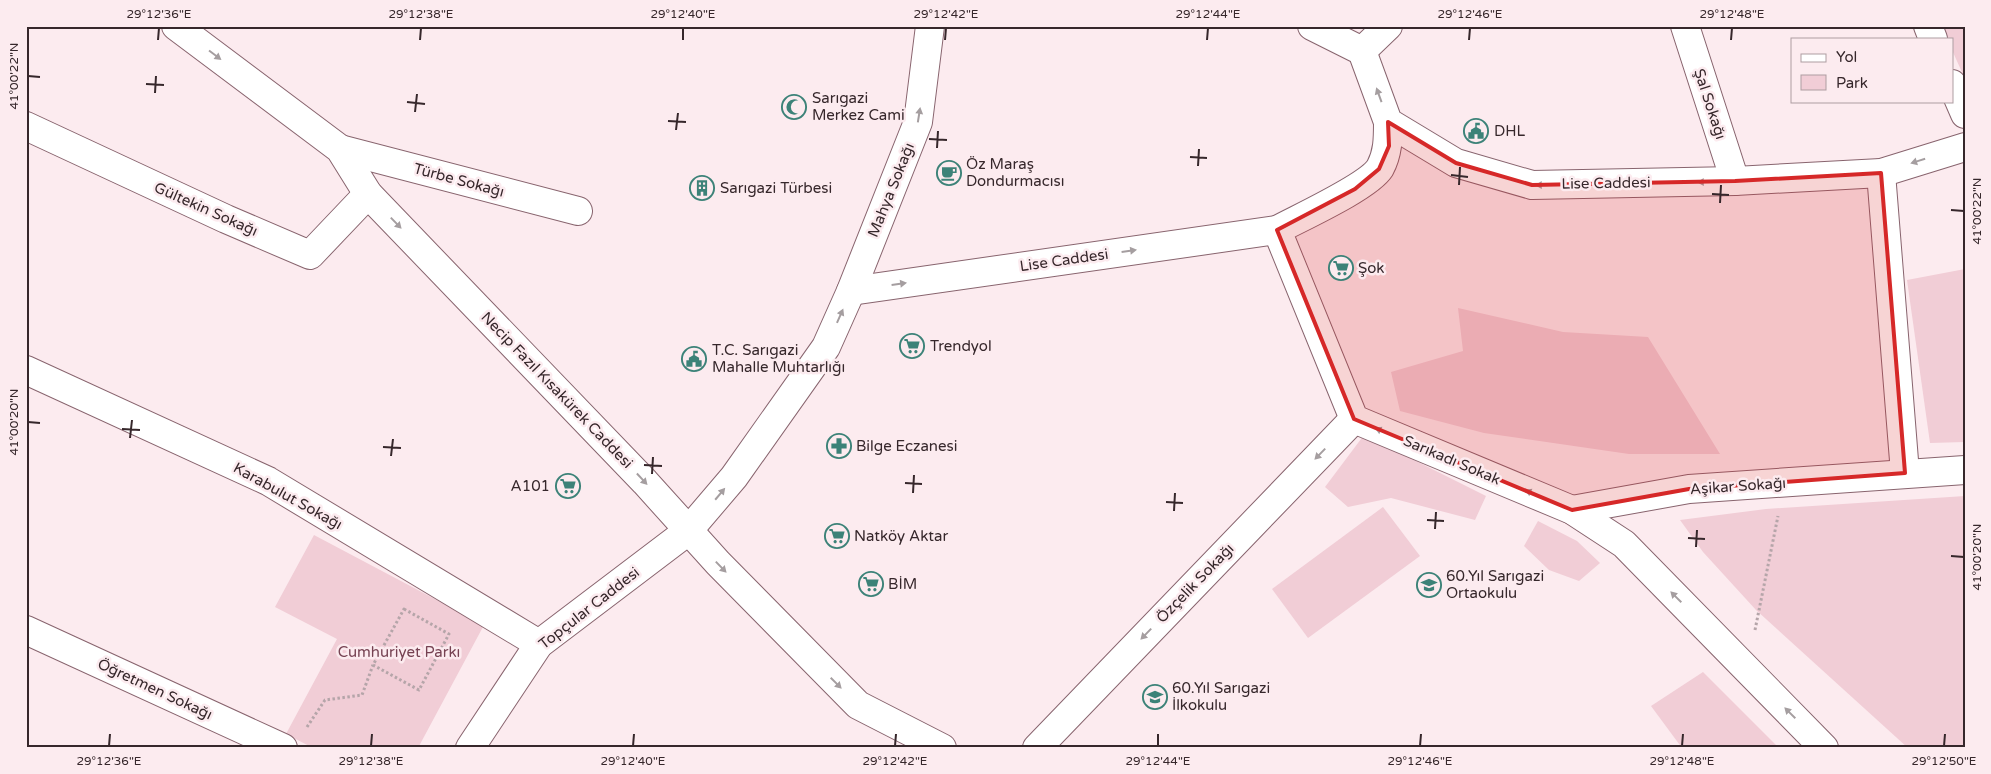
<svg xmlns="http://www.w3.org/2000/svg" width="1991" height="774" viewBox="0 0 1991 774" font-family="'Varela Round',sans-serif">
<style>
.green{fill:#f1cdd6}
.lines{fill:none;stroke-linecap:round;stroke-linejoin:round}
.minor-casing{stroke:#88646e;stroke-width:30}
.secondary-casing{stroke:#88646e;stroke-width:30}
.path{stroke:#b5a5a9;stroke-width:3;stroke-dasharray:2.5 2.5;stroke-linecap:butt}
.minor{stroke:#fff;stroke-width:28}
.secondary{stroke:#fff;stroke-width:28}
.oneway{fill:#a59ea0}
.marked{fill:#d62828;fill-opacity:0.2;stroke:#d62828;stroke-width:4;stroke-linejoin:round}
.ticks{fill:none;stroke:#36272b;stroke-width:2}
.labels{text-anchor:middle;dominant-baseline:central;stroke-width:5;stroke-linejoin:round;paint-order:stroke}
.poi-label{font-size:15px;fill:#36272b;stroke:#fcebef;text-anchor:start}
.street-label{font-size:15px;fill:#36272b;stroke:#fcebef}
.park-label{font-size:15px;fill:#764252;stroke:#fcebef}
.neatline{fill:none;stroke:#36272b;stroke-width:2}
.ticks-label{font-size:12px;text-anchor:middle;fill:#36272b}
</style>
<rect width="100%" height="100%" fill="#fcebef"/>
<g class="green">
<polygon points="1942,26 1965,26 1965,79 1952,50 1952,39 1947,39"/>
<polygon points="1965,269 1965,442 1930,443 1907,280"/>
<polygon points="1458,308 1563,332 1648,337 1720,454 1629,454 1484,433 1400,411 1391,372 1463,351"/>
<polygon points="1364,435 1486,496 1475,520 1391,498 1348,507 1325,487"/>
<polygon points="1965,496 1965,748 1908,748 1756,610 1703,552 1680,520 1766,509"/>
<polygon points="1383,507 1420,556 1308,638 1272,589"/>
<polygon points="1538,521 1577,541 1600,563 1579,581 1549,570 1524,546"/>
<polygon points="314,535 484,625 418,748 313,748 286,734 337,639 275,607"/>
<polygon points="1703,672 1779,748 1682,748 1651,706"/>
</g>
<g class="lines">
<defs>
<g id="minor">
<polyline points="1685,26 1735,181"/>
<polyline points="1928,26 1933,39"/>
<polyline points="1362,51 1388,26"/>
<polyline points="1952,84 1965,114"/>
<path d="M1388 122C1388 139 1388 153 1380 168 1368 187 1299 218 1277 230L1354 419 1572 510 1624 544 1824 748"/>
<polyline points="26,126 226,219 310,255 368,194"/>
<polyline points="340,149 578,211"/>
<polyline points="1881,173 1905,473"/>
<polyline points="851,291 1277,230"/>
<polyline points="26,370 268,481 539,644"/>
<polyline points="1572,510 1689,489 1965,470"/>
<polyline points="26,630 283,748"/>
<polyline points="470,748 539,644 688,531 734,477 826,347 851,291 918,122 930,26"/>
<polyline points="1037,748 1354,419"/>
</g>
<g id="secondary">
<polyline points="176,26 340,149 368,194 645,482 718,563 858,705 942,748"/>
<polyline points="1312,26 1362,51 1388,122 1456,163 1532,185 1735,181 1881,173 1965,147"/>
</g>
</defs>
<use href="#minor" class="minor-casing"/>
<use href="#secondary" class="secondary-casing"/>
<g class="path">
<polygon points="404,609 449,634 419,690 373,665"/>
<polyline points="1755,630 1778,516"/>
<polyline points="307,727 325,700 362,695 373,665"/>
</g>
<use href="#minor" class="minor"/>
<use href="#secondary" class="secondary"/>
</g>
<defs><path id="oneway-solid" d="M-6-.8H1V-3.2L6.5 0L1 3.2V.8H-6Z" transform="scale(1.25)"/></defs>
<g class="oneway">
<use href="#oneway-solid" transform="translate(215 55) rotate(37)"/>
<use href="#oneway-solid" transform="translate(1379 95) rotate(-110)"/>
<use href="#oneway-solid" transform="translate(919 115) rotate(-81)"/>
<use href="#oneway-solid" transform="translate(1918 161) rotate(163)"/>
<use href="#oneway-solid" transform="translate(1705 182) rotate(179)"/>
<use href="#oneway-solid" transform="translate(1543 185) rotate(179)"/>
<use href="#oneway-solid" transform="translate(396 223) rotate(46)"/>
<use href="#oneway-solid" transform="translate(1129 251) rotate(-8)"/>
<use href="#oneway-solid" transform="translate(899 284) rotate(-8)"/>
<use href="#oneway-solid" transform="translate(840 316) rotate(-66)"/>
<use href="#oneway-solid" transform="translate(1382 431) rotate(-157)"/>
<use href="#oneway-solid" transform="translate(1320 454) rotate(134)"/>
<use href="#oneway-solid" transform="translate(642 479) rotate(47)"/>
<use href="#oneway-solid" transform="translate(1532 493) rotate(-157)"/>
<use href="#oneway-solid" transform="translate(720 494) rotate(-50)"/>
<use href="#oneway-solid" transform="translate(721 567) rotate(46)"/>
<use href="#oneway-solid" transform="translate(1676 597) rotate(-135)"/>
<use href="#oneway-solid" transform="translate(1146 634) rotate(134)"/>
<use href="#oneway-solid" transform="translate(836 683) rotate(45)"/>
<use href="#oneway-solid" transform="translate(1790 713) rotate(-135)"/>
</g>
<path class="marked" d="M1388 122 1456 163 1532 185 1735 181 1881 173 1905 473 1689 489 1572 510 1354 419 1277 230 1355 189 1379 169 1389 146Z"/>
<path class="ticks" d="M158 40 159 28M420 40 421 28M683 40V28M945 40 946 28M1207 40 1208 28M1469 40 1470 28M1731 40 1732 28M28 76 40 77M146 84 164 85M155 93 156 76M407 102 425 104M415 112 417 94M668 121 686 122M676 130 678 113M929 139 947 140M937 148 938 131M1190 157 1207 158M1198 166 1199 149M1451 175 1468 177M1459 185 1460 167M1712 194 1729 195M1720 203 1721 185M1951 210 1964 211M28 422 40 423M122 429 140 430M130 438 132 420M383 447 401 448M391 456 393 439M644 465 662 466M652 474 653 457M905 483 922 484M913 493 914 475M1166 502 1183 503M1174 511 1175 493M1427 520 1444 521M1435 529 1436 512M1688 538 1705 539M1696 547 1697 530M1951 556 1964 557M109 746 110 734M371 746 372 734M633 746 634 734M895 746 896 734M1158 746V734M1420 746 1421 734M1682 746 1683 734M1944 746 1945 734"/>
<defs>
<symbol id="mosque-ring" viewBox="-11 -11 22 22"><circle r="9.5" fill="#fcebef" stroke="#3c8278" stroke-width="1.5"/><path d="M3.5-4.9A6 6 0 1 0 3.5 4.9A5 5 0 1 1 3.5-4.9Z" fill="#3c8278"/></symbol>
<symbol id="civic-ring" viewBox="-11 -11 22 22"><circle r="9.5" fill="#fcebef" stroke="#3c8278" stroke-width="1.5"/><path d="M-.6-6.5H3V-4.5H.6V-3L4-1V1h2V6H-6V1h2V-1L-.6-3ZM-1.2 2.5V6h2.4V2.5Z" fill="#3c8278"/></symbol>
<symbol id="cafe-ring" viewBox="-11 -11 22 22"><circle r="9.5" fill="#fcebef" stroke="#3c8278" stroke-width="1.5"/><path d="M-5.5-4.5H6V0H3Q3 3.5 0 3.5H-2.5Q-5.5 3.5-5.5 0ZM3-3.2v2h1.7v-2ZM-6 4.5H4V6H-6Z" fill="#3c8278"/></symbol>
<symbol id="building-ring" viewBox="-11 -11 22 22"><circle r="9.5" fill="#fcebef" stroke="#3c8278" stroke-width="1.5"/><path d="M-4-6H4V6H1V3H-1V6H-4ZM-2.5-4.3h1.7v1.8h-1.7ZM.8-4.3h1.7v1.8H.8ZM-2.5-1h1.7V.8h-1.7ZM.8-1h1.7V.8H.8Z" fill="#3c8278"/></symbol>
<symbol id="supermarket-ring" viewBox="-11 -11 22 22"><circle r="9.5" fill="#fcebef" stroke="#3c8278" stroke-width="1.5"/><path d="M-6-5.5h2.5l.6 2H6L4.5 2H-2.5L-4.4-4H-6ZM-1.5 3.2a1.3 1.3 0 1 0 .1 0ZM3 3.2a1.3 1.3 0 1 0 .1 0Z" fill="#3c8278"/></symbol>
<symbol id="pharmacy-ring" viewBox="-11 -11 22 22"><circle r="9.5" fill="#fcebef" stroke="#3c8278" stroke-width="1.5"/><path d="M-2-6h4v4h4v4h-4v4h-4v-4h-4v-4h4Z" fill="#3c8278"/></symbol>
<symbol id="school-ring" viewBox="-11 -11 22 22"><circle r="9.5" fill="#fcebef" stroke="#3c8278" stroke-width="1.5"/><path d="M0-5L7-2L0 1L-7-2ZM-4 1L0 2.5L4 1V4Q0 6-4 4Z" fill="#3c8278"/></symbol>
</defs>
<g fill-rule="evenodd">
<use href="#mosque-ring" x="780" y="93" width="28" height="28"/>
<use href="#civic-ring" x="1462" y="117" width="28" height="28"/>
<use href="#cafe-ring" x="935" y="159" width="28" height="28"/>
<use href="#building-ring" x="688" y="174" width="28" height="28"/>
<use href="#supermarket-ring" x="1327" y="254" width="28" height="28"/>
<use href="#supermarket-ring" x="898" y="332" width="28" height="28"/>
<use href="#civic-ring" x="680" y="345" width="28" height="28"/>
<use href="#pharmacy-ring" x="825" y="432" width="28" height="28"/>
<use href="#supermarket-ring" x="554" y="472" width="28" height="28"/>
<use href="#supermarket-ring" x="823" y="522" width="28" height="28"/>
<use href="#supermarket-ring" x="857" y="570" width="28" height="28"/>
<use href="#school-ring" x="1415" y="571" width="28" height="28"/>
<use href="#school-ring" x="1141" y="683" width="28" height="28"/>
</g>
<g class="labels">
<g class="poi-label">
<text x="812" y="98">Sarıgazi<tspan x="812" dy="17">Merkez Cami</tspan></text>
<text x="1494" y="131">DHL</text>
<text x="966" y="164">Öz Maraş<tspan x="966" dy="17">Dondurmacısı</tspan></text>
<text x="720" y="188">Sarıgazi Türbesi</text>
<text x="1358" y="268">Şok</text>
<text x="930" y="346">Trendyol</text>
<text x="712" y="350">T.C. Sarıgazi<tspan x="712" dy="17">Mahalle Muhtarlığı</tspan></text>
<text x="856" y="446">Bilge Eczanesi</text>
<text x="550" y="486" text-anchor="end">A101</text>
<text x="854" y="536">Natköy Aktar</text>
<text x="1446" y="576">60.Yıl Sarıgazi<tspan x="1446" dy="17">Ortaokulu</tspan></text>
<text x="888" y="584">BİM</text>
<text x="1172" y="688">60.Yıl Sarıgazi<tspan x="1172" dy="17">İlkokulu</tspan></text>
</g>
<g class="street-label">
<text transform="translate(1710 104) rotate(72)">Şal Sokağı</text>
<text transform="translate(459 180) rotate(15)">Türbe Sokağı</text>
<text transform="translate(1606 183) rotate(-1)">Lise Caddesi</text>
<text transform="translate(891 190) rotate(-68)">Mahya Sokağı</text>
<text transform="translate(206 209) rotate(24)">Gültekin Sokağı</text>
<text transform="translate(1064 260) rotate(-8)">Lise Caddesi</text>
<text transform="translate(557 390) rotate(46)">Necip Fazıl Kısakürek Caddesi</text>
<text transform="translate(1452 460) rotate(23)">Sarıkadı Sokak</text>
<text transform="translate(1738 486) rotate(-4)">Aşikar Sokağı</text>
<text transform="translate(288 496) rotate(29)">Karabulut Sokağı</text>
<text transform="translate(1195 583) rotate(-46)">Özçelik Sokağı</text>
<text transform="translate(589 608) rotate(-38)">Topçular Caddesi</text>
<text transform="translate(155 689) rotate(25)">Öğretmen Sokağı</text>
</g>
<g class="park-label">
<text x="399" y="652">Cumhuriyet Parkı</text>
</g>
</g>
<rect width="1991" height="774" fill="none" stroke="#fcebef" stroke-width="55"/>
<rect x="1791" y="38" width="162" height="65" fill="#fcebef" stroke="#ad9da1"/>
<rect x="1801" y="54" width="25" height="8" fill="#ffffff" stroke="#ad9da1"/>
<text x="1836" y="62" font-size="15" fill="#36272b">Yol</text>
<rect x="1801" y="75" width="25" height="15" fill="#f1cdd6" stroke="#ad9da1"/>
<text x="1836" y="88" font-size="15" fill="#36272b">Park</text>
<rect x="28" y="28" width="1936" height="718" class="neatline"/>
<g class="ticks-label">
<text x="159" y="18">29°12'36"E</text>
<text x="421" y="18">29°12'38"E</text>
<text x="683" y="18">29°12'40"E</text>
<text x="946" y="18">29°12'42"E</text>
<text x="1208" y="18">29°12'44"E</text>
<text x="1470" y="18">29°12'46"E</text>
<text x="1732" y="18">29°12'48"E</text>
<text transform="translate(14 76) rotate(-90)" y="4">41°00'22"N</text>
<text transform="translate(1977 211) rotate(-90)" y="4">41°00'22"N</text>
<text transform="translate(14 422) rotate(-90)" y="4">41°00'20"N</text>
<text transform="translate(1977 557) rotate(-90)" y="4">41°00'20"N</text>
<text x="109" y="765">29°12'36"E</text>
<text x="371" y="765">29°12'38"E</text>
<text x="633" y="765">29°12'40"E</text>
<text x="895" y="765">29°12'42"E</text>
<text x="1158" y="765">29°12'44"E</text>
<text x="1420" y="765">29°12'46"E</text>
<text x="1682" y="765">29°12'48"E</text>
<text x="1944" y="765">29°12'50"E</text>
</g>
</svg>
